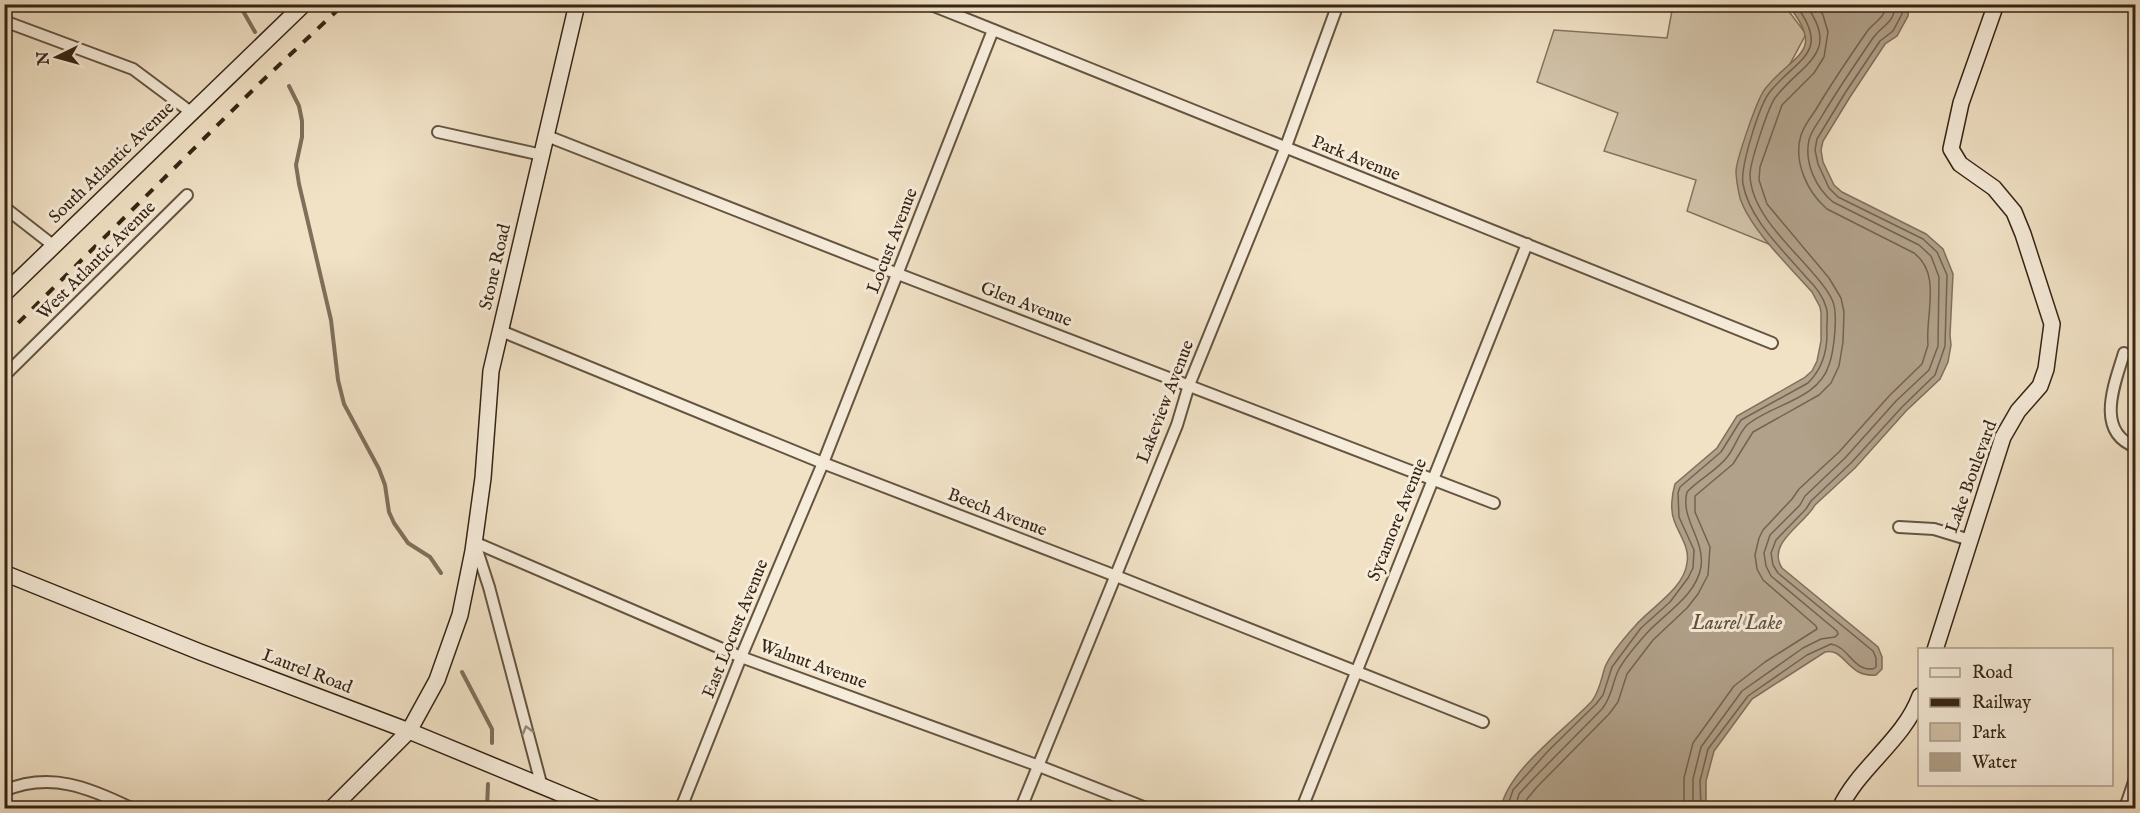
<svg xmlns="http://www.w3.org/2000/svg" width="2140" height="813" viewBox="0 0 2140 813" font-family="'IM FELL English',serif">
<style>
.green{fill:#d1c2a8;stroke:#84735e;stroke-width:1.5}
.water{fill:#b1a18a;stroke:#806f5b;stroke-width:1.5}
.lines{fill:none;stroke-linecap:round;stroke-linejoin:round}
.shore{stroke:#746250;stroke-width:1.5}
.stream{stroke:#806f5b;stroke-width:4}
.street-casing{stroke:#655441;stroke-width:14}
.secondary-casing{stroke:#362415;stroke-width:18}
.street{stroke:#f6ecda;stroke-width:10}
.secondary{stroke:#f6ecda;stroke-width:15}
.rail{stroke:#362415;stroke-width:4;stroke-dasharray:10 10;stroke-linecap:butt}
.oneway{stroke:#968878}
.labels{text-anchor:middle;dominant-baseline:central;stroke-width:6;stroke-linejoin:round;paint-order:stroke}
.street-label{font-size:18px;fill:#362415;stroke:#f6ecda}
.water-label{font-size:20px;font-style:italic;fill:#61503e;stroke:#f6ecda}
</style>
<rect width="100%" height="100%" fill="#f1e2c6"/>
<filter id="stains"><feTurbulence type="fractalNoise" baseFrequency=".00333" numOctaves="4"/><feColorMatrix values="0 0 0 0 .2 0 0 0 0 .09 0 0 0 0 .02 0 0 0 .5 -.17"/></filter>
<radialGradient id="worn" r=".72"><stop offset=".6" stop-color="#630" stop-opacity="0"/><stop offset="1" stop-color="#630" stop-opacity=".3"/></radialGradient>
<polygon class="green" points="1673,5 1784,5 1806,34 1738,161 1771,245 1687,211 1696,180 1604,151 1618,113 1537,82 1554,30 1667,38"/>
<path class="water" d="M1788 5H1909L1908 16 1897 36 1885 44 1850 97 1823 141 1821 150 1823 162 1834 185 1842 192 1926 234 1943 249 1953 274 1950 335 1951 345 1948 362 1940 379 1906 411 1855 468 1815 505C1804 525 1766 543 1782 568L1878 647 1882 657V669L1876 675C1847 678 1845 647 1825 652L1752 699 1714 751 1706 781V808H1501C1508 770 1565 730 1592 701 1600 690 1601 679 1605 667 1610 655 1626 636 1635 626 1650 608 1684 589 1687 563 1690 547 1679 535 1674 520 1670 510 1672 494 1675 484L1717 448 1737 416 1804 378 1812 371 1817 361 1821 341V313L1820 307 1812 292C1790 267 1750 229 1740 198 1738 189 1736 180 1736 171 1737 158 1757 99 1765 89 1793 53 1827 54 1788 5Z"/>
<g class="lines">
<g class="shore">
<path d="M1507 808 1513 790 1549 750 1596 704 1603 695 1612 667 1641 628 1670 602 1688 578 1693 568 1694 550 1679 517 1678 493 1680 487 1721 452 1741 420 1808 383C1821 370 1827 353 1827 334 1826 325 1829 315 1826 307 1823 295 1814 285 1806 277 1783 250 1749 219 1743 184 1740 167 1759 107 1769 93 1796 58 1833 54 1795 4"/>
<path d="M1515 808 1519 794 1531 781 1602 709C1612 697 1612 684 1618 671 1623 661 1638 643 1646 634 1664 614 1696 596 1701 567 1705 539 1680 519 1687 492 1699 479 1718 470 1728 456 1735 447 1739 433 1747 425 1772 404 1818 400 1829 365 1834 351 1838 315 1833 302 1829 291 1820 281 1812 272 1789 245 1751 212 1750 175 1750 162 1768 108 1775 98 1800 64 1843 54 1805 4"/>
<polyline points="1524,808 1527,799 1537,787 1609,714 1618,702 1627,674 1653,640 1687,608 1698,594 1708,575 1710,547 1695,512 1695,496 1733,464 1753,432 1819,395 1831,383 1839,366 1843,342 1844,312 1841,298 1829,278 1767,204 1759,180 1760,167 1782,105 1814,73 1824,57 1828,32 1823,15 1816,4"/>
<path d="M1684 808V778L1693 743 1734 686 1765 662 1817 629 1816 626 1763 580 1757 569 1755 555 1759 538 1763 530 1792 499 1799 489 1839 452 1890 395 1922 364 1928 345C1925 315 1942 274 1914 253L1827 209C1807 192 1793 161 1801 135 1804 126 1810 118 1815 111 1831 84 1848 59 1866 33 1873 22 1885 19 1887 4"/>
<path d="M1693 808V779L1701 747 1742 691 1803 648 1821 639 1835 637 1838 634 1837 631 1771 576 1766 566 1764 553 1770 535 1800 505 1805 496 1845 458 1896 401 1929 370 1938 346 1939 277 1931 256 1919 245 1833 202C1816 188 1804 163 1809 140 1811 131 1818 123 1822 116 1838 89 1856 63 1873 38 1883 24 1893 25 1896 4"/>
<path d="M1701 808 1700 781 1708 749 1748 696 1807 655 1831 644C1849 647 1853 671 1873 669L1876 667V658L1873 651 1778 573 1773 565 1771 553 1776 540 1806 509 1811 501 1851 463 1902 407 1935 375 1945 346 1947 275 1937 252 1923 239 1838 197 1829 188 1818 164 1815 150 1817 139 1845 93 1880 41 1893 31 1902 14 1903 4"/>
</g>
<g class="stream">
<polyline points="239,4 255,32"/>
<polyline points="289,86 299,106 302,121 302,137 296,165 299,184 331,320 338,380 344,404 379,469 385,485 389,512 394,523 408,543 430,557 441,573"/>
<polyline points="462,672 492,729 492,743"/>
<polyline points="487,808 488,784"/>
</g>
<defs>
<g id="street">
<polyline points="281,4 297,10"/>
<polyline points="929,4 1772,343"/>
<polyline points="4,21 133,69 192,113"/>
<polyline points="438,132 542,155"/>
<polyline points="547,136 898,274 1494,503"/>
<polyline points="4,207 54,246"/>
<polyline points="501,331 823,463 1116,576 1483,722"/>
<path d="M2124 353C2115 383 2094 432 2136 447"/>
<polyline points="4,376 187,195"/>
<polyline points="1899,527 1934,529 1970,540"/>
<polyline points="474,542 741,657 1039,766 1146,808"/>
<polyline points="475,544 489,587 542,787"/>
<path d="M4 791C50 771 90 788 131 808"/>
<polyline points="681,808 741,657 823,463 993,30"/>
<polyline points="1021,808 1177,425 1189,385 1285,149 1338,4"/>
<polyline points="1302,808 1527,244"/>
<polyline points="2125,808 2136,776"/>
</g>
<g id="secondary">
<polyline points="4,294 304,4"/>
<polyline points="4,573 200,652 409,731 595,808"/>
<polyline points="1935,650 2003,437 2018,411 2040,386 2046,369 2052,324 2023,234 2014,212 1994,188 1960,164 1951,149 1961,103 1996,4"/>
<polyline points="332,808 409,731 437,680 460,615 473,551 483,478 491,371 577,4"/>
<path d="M1840 808C1859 767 1904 740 1920 696"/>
</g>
</defs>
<use href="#street" class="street-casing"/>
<use href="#secondary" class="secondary-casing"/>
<use href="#street" class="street"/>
<use href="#secondary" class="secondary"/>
<polyline class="rail" points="4,337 260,83 344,4"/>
</g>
<defs><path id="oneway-chevron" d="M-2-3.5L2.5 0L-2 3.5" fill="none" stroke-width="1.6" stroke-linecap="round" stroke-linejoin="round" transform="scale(1.5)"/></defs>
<use class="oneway" href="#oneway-chevron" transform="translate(527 730) rotate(-105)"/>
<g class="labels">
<g class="street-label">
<text transform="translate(1356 159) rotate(22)">Park Avenue</text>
<text transform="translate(112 163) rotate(-44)">South Atlantic Avenue</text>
<text transform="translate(893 241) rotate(-69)">Locust Avenue</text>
<text transform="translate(97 261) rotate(-45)">West Atlantic Avenue</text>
<text transform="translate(496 267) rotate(-77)">Stone Road</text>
<text transform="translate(1026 305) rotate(21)">Glen Avenue</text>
<text transform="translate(1166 402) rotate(-69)">Lakeview Avenue</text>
<text transform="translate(1972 477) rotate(-70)">Lake Boulevard</text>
<text transform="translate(997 513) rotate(21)">Beech Avenue</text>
<text transform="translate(1398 520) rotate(-68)">Sycamore Avenue</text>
<text transform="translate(736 629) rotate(-68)">East Locust Avenue</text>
<text transform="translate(813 665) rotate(20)">Walnut Avenue</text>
<text transform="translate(307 672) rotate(21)">Laurel Road</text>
</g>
<g class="water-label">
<text x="1737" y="623">Laurel Lake</text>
</g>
</g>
<rect width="2140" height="813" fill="none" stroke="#f1e2c6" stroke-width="24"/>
<rect x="6" y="6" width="2128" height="801" fill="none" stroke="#362415" stroke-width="3"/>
<rect x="12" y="12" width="2116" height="789" fill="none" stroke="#362415" stroke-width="1.5"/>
<rect x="1918" y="648" width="195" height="138" fill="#f6ecda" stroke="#a99c8b" stroke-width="1.5"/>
<rect x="1930" y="668" width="30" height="9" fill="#f6ecda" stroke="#a99c8b" stroke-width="1.5"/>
<text x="1972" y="678" font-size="18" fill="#362415">Road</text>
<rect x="1930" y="698" width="30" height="9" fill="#362415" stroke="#a99c8b" stroke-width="1.5"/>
<text x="1972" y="708" font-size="18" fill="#362415">Railway</text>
<rect x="1930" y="723" width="30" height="18" fill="#d1c2a8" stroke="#a99c8b" stroke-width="1.5"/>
<text x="1972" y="738" font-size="18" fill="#362415">Park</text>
<rect x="1930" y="753" width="30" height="18" fill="#b1a18a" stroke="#a99c8b" stroke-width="1.5"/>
<text x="1972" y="768" font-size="18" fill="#362415">Water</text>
<g transform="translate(57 57) rotate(265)" stroke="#f6ecda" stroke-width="4.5" paint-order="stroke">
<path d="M0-4.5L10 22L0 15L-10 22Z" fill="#362415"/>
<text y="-9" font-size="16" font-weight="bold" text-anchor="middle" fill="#362415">N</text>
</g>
<rect width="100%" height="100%" filter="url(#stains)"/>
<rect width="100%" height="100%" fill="url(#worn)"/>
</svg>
